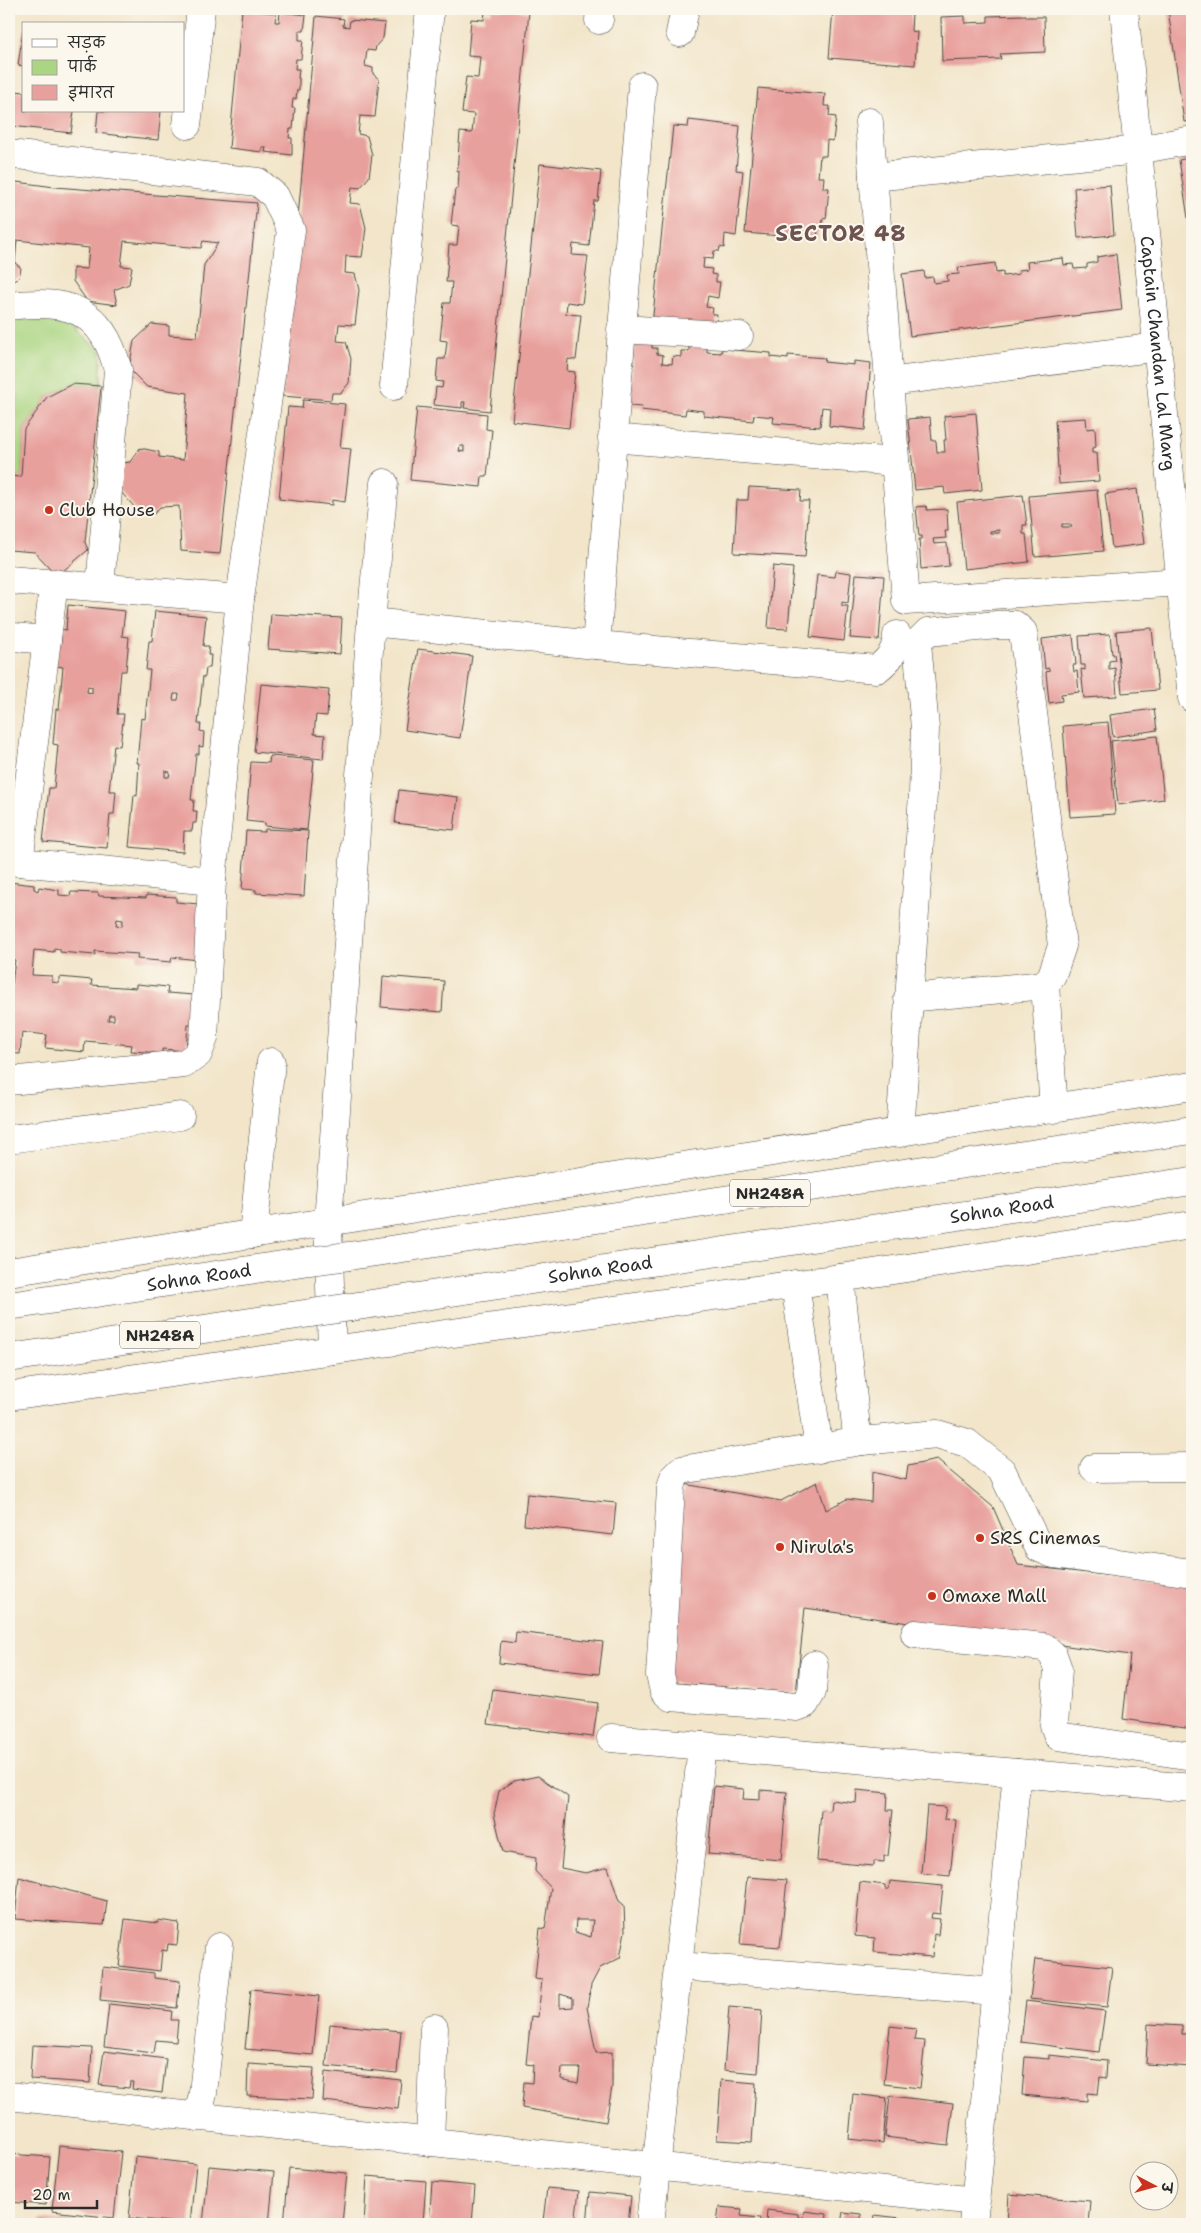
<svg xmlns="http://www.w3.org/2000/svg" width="1201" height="2233" viewBox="0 0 1201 2233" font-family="'Shantell Sans','Playpen Sans Deva',sans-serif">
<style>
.green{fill:#aad582;stroke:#6a8056}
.building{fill:#e8a09d;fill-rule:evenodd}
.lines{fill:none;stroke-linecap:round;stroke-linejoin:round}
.minor-casing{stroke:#494743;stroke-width:29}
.major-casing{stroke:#494743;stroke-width:29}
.highway-casing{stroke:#494743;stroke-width:29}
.minor{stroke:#fff;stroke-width:28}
.major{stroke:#fff;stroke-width:28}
.highway{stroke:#fff;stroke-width:28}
.highway-bridge-casing{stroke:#494743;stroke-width:29;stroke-linecap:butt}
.highway-bridge{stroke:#fff;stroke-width:28}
.poi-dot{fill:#c8321e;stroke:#fbf7ec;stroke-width:2}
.labels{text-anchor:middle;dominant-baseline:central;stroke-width:4;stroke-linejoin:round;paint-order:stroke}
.shield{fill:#fbf7ec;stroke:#696865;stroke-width:1}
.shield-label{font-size:16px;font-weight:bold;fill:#2b2b2b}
.street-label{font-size:18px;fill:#2b2b2b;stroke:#fbf7ec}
.poi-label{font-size:18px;fill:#2b2b2b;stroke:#fbf7ec;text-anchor:start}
.district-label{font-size:22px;font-weight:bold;letter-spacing:1px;fill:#6d5453;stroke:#fbf7ec}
</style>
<rect width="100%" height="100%" fill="#fbf7ec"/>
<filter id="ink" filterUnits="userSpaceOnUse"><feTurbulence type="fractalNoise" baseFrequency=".02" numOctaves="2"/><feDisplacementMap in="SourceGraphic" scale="10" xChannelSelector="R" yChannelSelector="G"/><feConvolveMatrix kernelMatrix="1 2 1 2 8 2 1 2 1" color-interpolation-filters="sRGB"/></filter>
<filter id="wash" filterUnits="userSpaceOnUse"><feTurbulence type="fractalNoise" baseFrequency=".0096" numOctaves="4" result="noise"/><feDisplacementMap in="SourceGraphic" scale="20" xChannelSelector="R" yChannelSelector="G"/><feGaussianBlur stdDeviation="1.12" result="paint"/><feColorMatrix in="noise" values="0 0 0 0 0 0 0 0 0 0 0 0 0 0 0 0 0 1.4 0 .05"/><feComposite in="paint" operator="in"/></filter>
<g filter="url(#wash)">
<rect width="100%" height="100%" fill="#f2e5c9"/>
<polygon class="green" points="58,315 101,351 101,386 72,384 47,397 24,429 21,477 9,476 9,323 12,320"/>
<g id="blocks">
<g class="building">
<polygon points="492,9 529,12 490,411 464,408 465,402 462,402 462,408 434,405 436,387 442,388 443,382 436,381 438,359 445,359 447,341 440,340 444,303 450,303 452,282 446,282 449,245 457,245 459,226 451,225 455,189 458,189 459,171 457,171 460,132 472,133 474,114 462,113 466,77 478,78 480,57 468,56 471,19 484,20 485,12 491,13"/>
<polygon points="833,9 912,14 911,31 917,32 915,65 829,58"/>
<polygon points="1168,9 1192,9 1192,121 1184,122"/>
<polygon points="242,10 276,13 275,22 279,22 280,12 306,15 304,31 299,31 299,40 303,40 301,59 296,59 295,69 299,69 298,78 299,78 299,90 297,90 296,99 293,99 292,108 295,108 293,129 290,129 289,138 292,138 292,155 265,152 266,147 262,147 262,152 229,148"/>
<polygon points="1026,15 1026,17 1044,17 1045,52 1000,54 1001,59 942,61 941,17 965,16 965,23 988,22 988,16"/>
<polygon points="316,16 344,19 343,26 349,27 350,20 385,23 383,38 376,46 375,51 367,50 365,66 373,68 373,74 379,79 375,117 360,116 358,134 367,136 372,155 369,177 360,188 352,187 350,203 360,204 366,228 362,257 346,256 345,273 355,274 359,290 355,325 339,324 337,341 346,342 351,359 349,383 341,393 332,393 331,400 282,396"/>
<polygon points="23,30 24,30 24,66 18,65"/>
<polygon points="758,88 825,94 824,106 830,106 829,116 836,117 833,141 827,140 826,156 820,156 818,177 824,177 823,188 829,188 826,219 823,218 822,229 818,229 817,239 745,233"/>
<polygon points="15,91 24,92 24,111 74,111 71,133 12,126"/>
<polygon points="98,111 161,111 158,140 96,133"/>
<polygon points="689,120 740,126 736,170 743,171 736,236 725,234 724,248 720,247 719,251 714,251 713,259 704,258 703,268 712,269 711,274 716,275 716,282 720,282 718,298 708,296 706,307 713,308 712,314 717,314 715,331 652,324 673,126 688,127"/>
<polygon points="1192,157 1192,231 1190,231 1179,160"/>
<polygon points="540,164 601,171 598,201 594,201 589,246 573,244 572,255 588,256 582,304 567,302 566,314 581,315 576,360 568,359 567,371 575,372 569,428 512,421"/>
<polygon points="9,181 55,187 257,203 220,554 181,551 179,506 160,507 154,514 139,512 119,490 122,463 130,462 140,448 159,452 159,457 183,460 188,393 147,387 129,369 134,341 152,324 169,326 169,335 197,337 204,265 218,243 203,241 201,248 124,241 121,266 132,267 129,284 114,290 117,305 87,301 73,281 73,268 87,269 89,248 17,240 15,263 21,268 19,278 9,283"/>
<polygon points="1110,185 1114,235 1078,238 1074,188"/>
<polygon points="1116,254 1122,310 910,336 902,274 924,271 925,278 933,277 934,283 948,281 947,275 959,274 958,268 995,263 996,273 1003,272 1003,276 1019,274 1019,270 1028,269 1027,262 1063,258 1064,265 1073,264 1074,269 1087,268 1087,264 1097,262 1097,257"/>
<polygon points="635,340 652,342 652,348 657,348 657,354 663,355 662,363 672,364 673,356 681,357 681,351 689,351 689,346 707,347 707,352 721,353 722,349 771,353 771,357 788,359 788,355 825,358 824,362 854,365 854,361 871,363 865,430 829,426 830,408 822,407 820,427 773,423 774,417 754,415 753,421 704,416 704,411 686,409 685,415 641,410 642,407 629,406"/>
<polygon points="72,384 101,386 85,542 88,550 57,576 35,552 9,550 9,476 21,477 24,429 47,397"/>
<polygon points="303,400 345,404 340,448 351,449 345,502 332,500 332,505 279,499 288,407 302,408"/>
<path d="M417 407 487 414 486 429 492 430 487 476H482L481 487 410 480ZM460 446H464V452L459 451Z"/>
<polygon points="976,413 982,490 945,494 944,487 915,490 908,419 930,417 932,441 936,441 937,452 945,452 944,440 946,440 944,416"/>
<polygon points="1086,418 1087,429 1095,428 1096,447 1092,448 1092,453 1097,453 1099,481 1059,484 1055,420"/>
<polygon points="749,487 801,490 800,501 809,501 805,557 734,553 737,500 748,500"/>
<polygon points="1137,489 1144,544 1112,548 1105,494"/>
<path d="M1097 490 1103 551 1035 557 1029 496ZM1062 524H1071L1072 527H1062Z"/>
<path d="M1023 495 1027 525H1023V534H1026L1029 562 964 569 957 502ZM999 530V533H990V531Z"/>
<polygon points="926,506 927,510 947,509 948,531 945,531 946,538 933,539 934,544 947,543 949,566 921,569 919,539 922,539 922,536 919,536 916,507"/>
<polygon points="773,566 793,568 788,629 768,628"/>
<polygon points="836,571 851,573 848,603 842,602 842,606 848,606 844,641 810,637 817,575 835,577"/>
<polygon points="856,574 884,576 879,640 850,638"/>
<path d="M68 605 125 611 122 636 129 637 126 671H121L117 714H124L120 746 114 745 109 791H116L114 814H110L107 848 43 842 49 788H54L58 745 53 744 56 709H59L63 667 56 666 60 629 66 630ZM88 686 92 687V693L87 692Z"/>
<path d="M155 611 206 616 203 646H209L208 655H211L210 668H206L205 677 203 676 198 724H201L200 731 204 732 203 747 199 746V754H196L191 800H194L193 811H197L196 823H193L192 831H184L183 852 129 847 134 795 137 796 139 763H137L141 718 145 719 150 670H146L149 641H152ZM174 694H179L178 700H173ZM165 771 170 772 169 777H165Z"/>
<polygon points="271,614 342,618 340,654 268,649"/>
<polygon points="1152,628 1158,690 1122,693 1116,631"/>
<polygon points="1110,634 1112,654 1114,654 1115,660 1109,661 1109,669 1115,668 1117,696 1084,698 1081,669 1085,670 1085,665 1081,665 1079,636"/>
<polygon points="1073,635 1076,665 1073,665 1074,672 1077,671 1079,692 1061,694 1062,701 1049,703 1046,672 1049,671 1049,668 1045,669 1042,639"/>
<polygon points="418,649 472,656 460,738 405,730"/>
<polygon points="261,684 329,690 327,716 316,715 314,734 325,735 323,759 254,752"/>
<polygon points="1154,709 1157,730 1113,737 1110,715"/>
<polygon points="1108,722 1115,814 1070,817 1063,726"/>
<polygon points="1157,736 1164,799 1118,805 1111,741"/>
<polygon points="270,756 314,760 307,830 265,826 265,823 246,821 251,762 269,763"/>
<polygon points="399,790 458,797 454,830 395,823"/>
<polygon points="265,829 308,831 304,896 256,893 256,890 242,889 246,831 265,832"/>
<path d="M9 882 34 885V889L38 891 39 887 59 890V895L70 896 71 892 98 893 99 896 146 898V895L176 897V902L199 904 198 960 172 957 171 962 137 959 138 954 95 951V955L60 952V949L54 948V952L34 950 32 975 52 976V982L59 983V977L92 980 91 985 136 988V984L168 987 167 993 194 995 192 1025H188L186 1051 162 1049V1053L131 1051 132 1045 85 1041 84 1052 45 1048 47 1035 22 1032 20 1054 9 1053V983H12L15 960 9 959ZM117 919 123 920 122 926 116 925ZM109 1015H114V1020H108Z"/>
<polygon points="383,976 444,981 442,1012 381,1007"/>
<polygon points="937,1460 993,1507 1018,1565 1192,1585 1192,1729 1123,1719 1130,1655 805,1608 796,1693 664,1682 684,1484 781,1501 817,1482 826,1510 847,1499 871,1502 872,1472 906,1480 908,1466"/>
<polygon points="527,1494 616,1503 613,1535 524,1525"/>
<polygon points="516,1632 603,1642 599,1674 499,1663 501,1641 515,1643"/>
<polygon points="493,1689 598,1703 593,1737 488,1724"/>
<path d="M538 1776 568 1797 561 1868 586 1873 608 1867 619 1901 624 1905 625 1931 620 1958 600 1968 591 1985 587 2007 596 2053 612 2052V2087L606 2122 522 2108 524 2082 532 2083 533 2065 526 2064 531 2016 538 2017 542 1980 535 1979 540 1928 545 1929 551 1888 535 1871 536 1858 503 1852 494 1814 499 1791 514 1781ZM576 1920H593L591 1937 575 1932ZM560 1994 573 1998V2007L560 2008ZM562 2068H580L578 2083 561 2079Z"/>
<polygon points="714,1786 744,1789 743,1799 760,1800 760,1790 787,1792 781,1860 708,1854"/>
<polygon points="857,1790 888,1793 887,1810 893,1810 888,1856 884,1856 884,1862 874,1861 874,1866 817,1861 821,1810 830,1811 831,1800 856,1803"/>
<polygon points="927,1806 946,1807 944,1819 956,1820 950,1876 921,1873"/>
<polygon points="19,1877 107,1901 104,1925 15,1919"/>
<polygon points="747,1877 787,1880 780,1947 740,1944"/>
<polygon points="890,1881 943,1886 940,1914 932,1913 931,1918 940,1919 938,1935 934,1934 932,1957 874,1952 875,1938 855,1936 860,1882 885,1885 885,1889 889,1889"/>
<polygon points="125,1919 158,1923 158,1920 179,1923 177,1945 168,1944 167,1951 162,1950 160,1971 119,1966"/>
<polygon points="1035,1959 1112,1967 1107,2007 1030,1999"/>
<polygon points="103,1967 154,1973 154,1978 180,1981 177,2008 100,2000"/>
<polygon points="251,1989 319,1996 313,2055 245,2049"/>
<polygon points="1026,2001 1105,2011 1099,2052 1021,2042"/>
<polygon points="109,2004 172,2011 171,2020 178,2020 176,2042 156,2040 154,2053 104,2047"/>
<polygon points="729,2007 762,2010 758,2073 724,2070"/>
<polygon points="330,2024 401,2031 397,2073 326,2066"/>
<polygon points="1148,2024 1182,2026 1182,2034 1192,2034 1192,2067 1146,2064"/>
<polygon points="890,2026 916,2029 914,2040 925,2041 920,2088 884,2084"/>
<polygon points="32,2045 92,2048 90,2083 30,2079"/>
<polygon points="104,2051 166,2059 162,2093 132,2089 133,2082 130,2082 129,2088 99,2085"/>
<polygon points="1049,2055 1107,2061 1106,2078 1100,2077 1098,2094 1087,2093 1087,2101 1022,2095 1025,2057 1049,2059"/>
<polygon points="248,2064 314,2068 312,2099 247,2096"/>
<polygon points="325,2072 401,2080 398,2109 323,2101"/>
<polygon points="721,2080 756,2083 752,2142 717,2140"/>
<polygon points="853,2094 887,2098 883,2143 849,2139"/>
<polygon points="890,2096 953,2103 948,2145 885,2137"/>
<polygon points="59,2146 121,2152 114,2218 52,2211"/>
<polygon points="9,2154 50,2157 46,2205 9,2202"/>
<polygon points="135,2157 196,2164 190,2224 129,2218"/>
<polygon points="209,2166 274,2172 269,2224 203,2224"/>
<polygon points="289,2168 347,2173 342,2224 284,2224"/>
<polygon points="367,2176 426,2181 423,2224 364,2224"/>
<polygon points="432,2182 475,2186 472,2224 429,2224"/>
<polygon points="547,2188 579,2191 575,2224 550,2224 550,2222 543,2221"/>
<polygon points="590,2192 631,2196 628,2224 587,2224"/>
<polygon points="1009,2194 1090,2201 1088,2224 1007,2224"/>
<polygon points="719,2207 742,2209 741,2216 760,2218 759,2224 717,2224"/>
<polygon points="767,2210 798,2214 798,2217 803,2218 804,2211 827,2214 826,2224 766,2224"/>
<polygon points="843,2212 861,2214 861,2220 874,2221 875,2215 900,2218 899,2224 841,2224"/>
<polygon points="40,2219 76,2223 76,2224 39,2224"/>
</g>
</g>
</g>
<g filter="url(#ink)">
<use href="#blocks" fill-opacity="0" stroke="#494743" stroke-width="1"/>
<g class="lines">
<defs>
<g id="minor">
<path id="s1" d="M1124 9 1192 698"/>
<polyline points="599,20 600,9"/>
<polyline points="680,33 685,9"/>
<polyline points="869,122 906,601 1180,582"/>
<polyline points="187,125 201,9"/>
<polyline points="9,154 258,182 275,196 291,230 240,599 212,881 204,1038 198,1054 184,1064 9,1081"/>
<polyline points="873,177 1138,150 1192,140"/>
<path d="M9 306C67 299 102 307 118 370L100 587"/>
<polyline points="621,329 739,336"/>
<polyline points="889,382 1158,347"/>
<polyline points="394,386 430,9"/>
<polyline points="612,438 895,462"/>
<polyline points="9,580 240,599"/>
<path d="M371 622 596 645 877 669C890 659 896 651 897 635"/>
<polyline points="13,637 47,640"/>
<polyline points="596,645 642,86"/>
<polyline points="9,861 212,881"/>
<polyline points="19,862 54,583"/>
<polyline points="908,998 1045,985"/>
<polyline points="900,1133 923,794 925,728 917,643 928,632 997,625 1015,625 1023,632 1062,946 1052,975 1045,985 1054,1109"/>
<polyline points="9,1139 180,1116"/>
<polyline points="253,1234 271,1062"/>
<polyline points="840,1278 856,1427 862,1441"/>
<polyline points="795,1284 819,1449"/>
<polyline points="332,1350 328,1222 371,622 384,483"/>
<polyline points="1094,1468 1192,1467"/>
<polyline points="915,1634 1044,1647 1053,1655 1058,1669 1054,1725 1058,1736 1192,1756"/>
<polyline points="814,1665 812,1692 805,1704 797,1707 671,1697 664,1691 660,1675 671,1488 674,1477 681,1470 862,1441 937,1434 967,1443 1002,1471 1039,1548 1053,1554 1192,1573"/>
<polyline points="611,1738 1192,1788"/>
<polyline points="679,1966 996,1991"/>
<polyline points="9,2096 976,2201"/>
<polyline points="198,2117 203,2093 219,1947"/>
<polyline points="430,2142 434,2028"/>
<polyline points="650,2224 702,1746"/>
<polyline points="973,2224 1017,1773"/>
</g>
<g id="major">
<polyline points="9,1272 1192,1086"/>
<polyline points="9,1396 840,1278 1192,1225"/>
</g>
<g id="highway">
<polyline points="349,1256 1192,1130"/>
<path id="s2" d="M9 1306 309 1261"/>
<path id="s3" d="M351 1307 1192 1181"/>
<polyline points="9,1358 311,1313"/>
</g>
</defs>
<use href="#minor" class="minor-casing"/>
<use href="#major" class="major-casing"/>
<use href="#highway" class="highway-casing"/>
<use href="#minor" class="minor"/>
<use href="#major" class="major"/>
<use href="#highway" class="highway"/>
<defs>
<g id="highway-bridge">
<polyline points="309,1261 349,1256"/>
<polyline points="311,1313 351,1307"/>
</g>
</defs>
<use href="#highway-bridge" class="highway-bridge-casing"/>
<use href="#highway-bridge" class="highway-bridge"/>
</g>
</g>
<g class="poi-dot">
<circle cx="49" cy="510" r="5"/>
<circle cx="980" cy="1538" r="5"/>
<circle cx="780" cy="1547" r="5"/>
<circle cx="932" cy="1596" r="5"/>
</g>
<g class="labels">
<g class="shield">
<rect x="730" y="1179.5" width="80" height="27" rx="4"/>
<rect x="120" y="1321.5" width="80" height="27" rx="4"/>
</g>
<g class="shield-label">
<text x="770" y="1193">NH248A</text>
<text x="160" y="1335">NH248A</text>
</g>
<g class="street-label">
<text stroke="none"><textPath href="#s1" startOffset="346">Captain Chandan Lal Marg</textPath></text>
<text stroke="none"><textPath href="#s3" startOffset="658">Sohna Road</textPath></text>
<text stroke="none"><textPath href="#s3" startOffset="252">Sohna Road</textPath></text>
<text stroke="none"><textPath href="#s2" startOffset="192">Sohna Road</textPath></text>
</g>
<g class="poi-label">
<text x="59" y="510">Club House</text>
<text x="990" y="1538">SRS Cinemas</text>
<text x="790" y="1547">Nirula's</text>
<text x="942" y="1596">Omaxe Mall</text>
</g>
<g class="district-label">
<text x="841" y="233">SECTOR 48</text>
</g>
</g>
<rect width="1201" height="2233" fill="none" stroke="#fbf7ec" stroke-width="30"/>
<rect x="22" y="22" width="162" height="90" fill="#fbf7ec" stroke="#a8a59f"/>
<rect x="32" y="39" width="25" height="8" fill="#ffffff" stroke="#a8a59f"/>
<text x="68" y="48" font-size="15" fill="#2b2b2b">सड़क</text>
<rect x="32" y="60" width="25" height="15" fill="#aad582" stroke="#a8a59f"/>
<text x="68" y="72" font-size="15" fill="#2b2b2b">पार्क</text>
<rect x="32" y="85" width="25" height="15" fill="#e8a09d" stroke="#a8a59f"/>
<text x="68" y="98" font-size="15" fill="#2b2b2b">इमारत</text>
<g transform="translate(1154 2186) rotate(96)"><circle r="24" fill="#fbf7ec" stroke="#a8a59f"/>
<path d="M0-4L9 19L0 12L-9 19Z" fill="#c8321e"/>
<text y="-8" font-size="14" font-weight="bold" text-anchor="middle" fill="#2b2b2b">उ</text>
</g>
<path d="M25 2200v8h72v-8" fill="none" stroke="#2b2b2b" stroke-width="2.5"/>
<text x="32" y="2200" font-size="15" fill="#2b2b2b" stroke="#fbf7ec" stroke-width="4" paint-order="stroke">20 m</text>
</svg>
